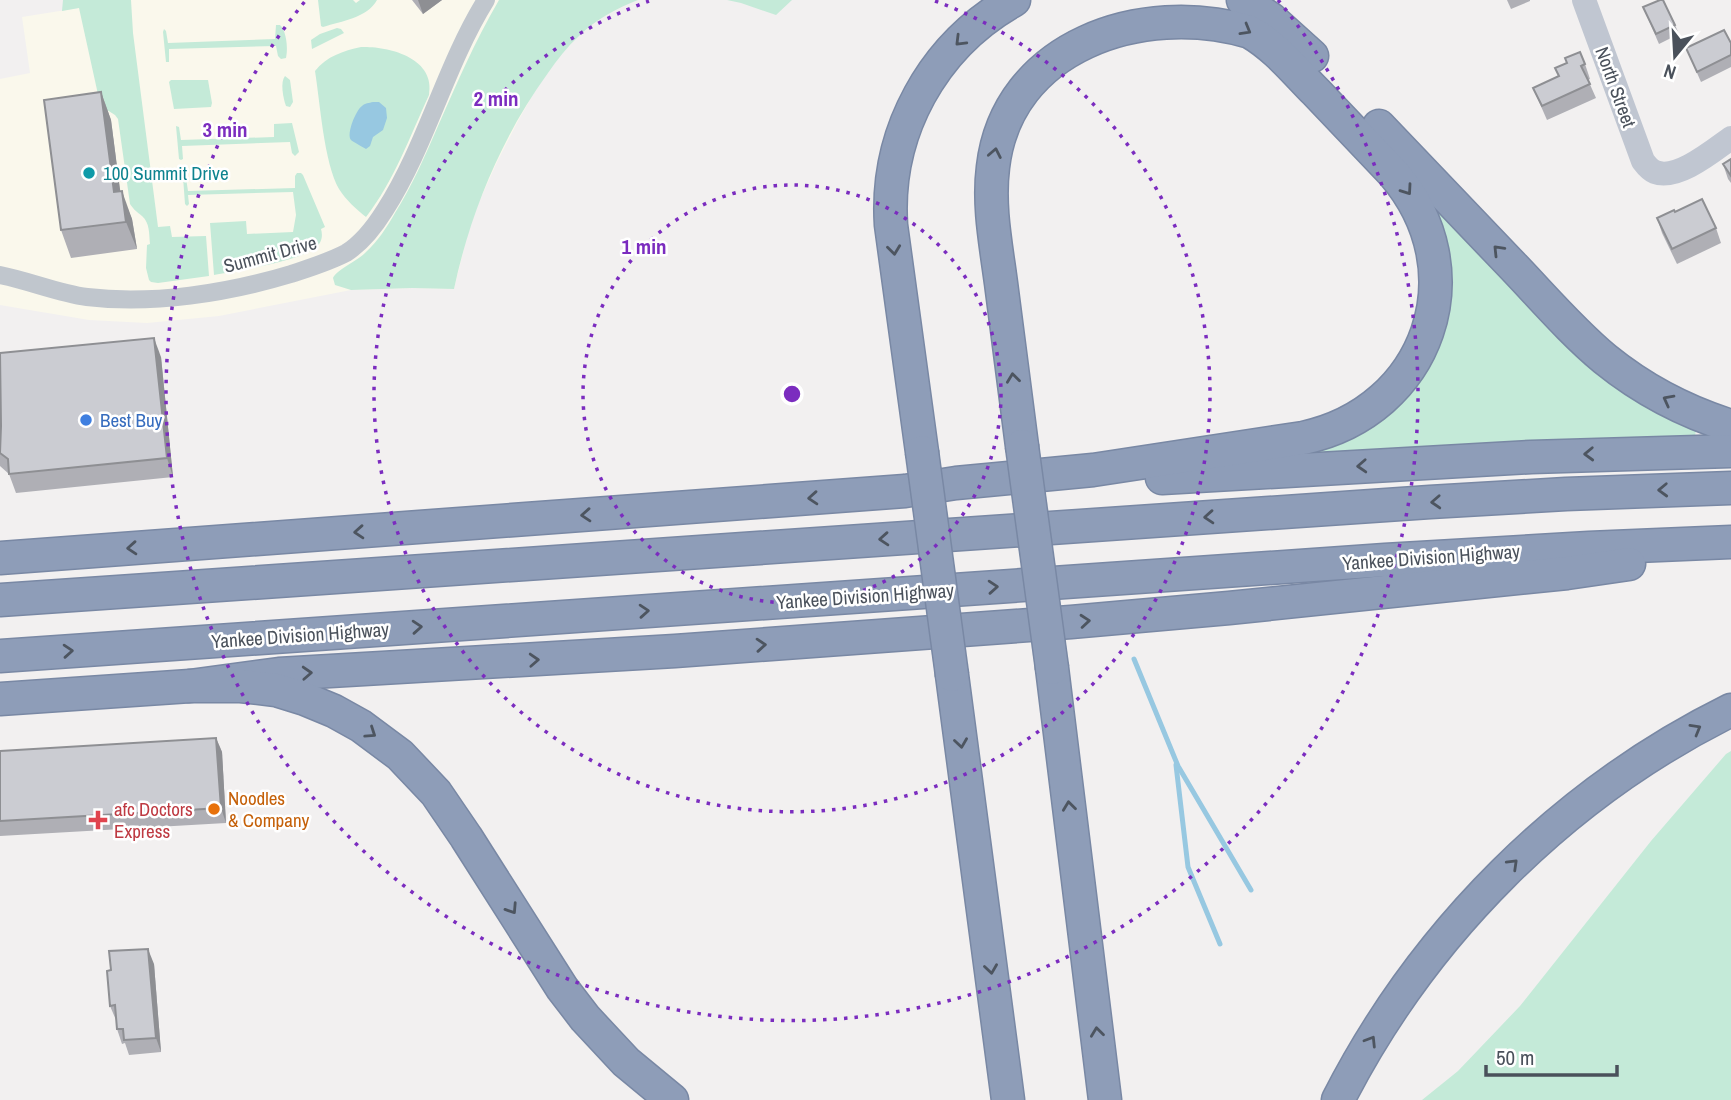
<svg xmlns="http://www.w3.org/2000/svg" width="1731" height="1100" viewBox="0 0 1731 1100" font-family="'Archivo Narrow',sans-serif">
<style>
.commercial{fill:#faf8ec}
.green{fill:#c4ead8}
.water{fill:#97c8e1}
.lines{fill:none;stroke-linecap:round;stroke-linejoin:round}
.stream{stroke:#97c8e1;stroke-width:5}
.highway-casing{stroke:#7988a4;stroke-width:35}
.street{stroke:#c0c6cd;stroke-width:18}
.secondary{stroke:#c0c6d1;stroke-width:24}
.highway{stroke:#8e9db8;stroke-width:32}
.highway-bridge-casing{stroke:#7988a4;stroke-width:35;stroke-linecap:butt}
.highway-bridge{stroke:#8e9db8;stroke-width:32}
.wall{fill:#afafb5}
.shaded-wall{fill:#8e8f93}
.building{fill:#cbccd2;stroke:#8e8f93;stroke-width:2}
.oneway{stroke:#4d5560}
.ring{fill:none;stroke:#7b2cbf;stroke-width:3.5;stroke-dasharray:3.5 7}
.culture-dot{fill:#0f9aa8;stroke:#fff;stroke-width:2.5}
.shop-dot{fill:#3f7fe0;stroke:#fff;stroke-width:2.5}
.food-dot{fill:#e8710a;stroke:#fff;stroke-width:2.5}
.health-dot{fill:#e0444e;stroke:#fff;stroke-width:2.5}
.labels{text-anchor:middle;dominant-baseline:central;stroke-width:5;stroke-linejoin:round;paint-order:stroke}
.street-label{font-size:19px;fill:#4a515b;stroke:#fff}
.culture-label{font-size:19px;fill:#0d838f;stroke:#fff;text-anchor:start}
.shop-label{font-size:19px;fill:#366cbe;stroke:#fff;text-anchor:start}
.food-label{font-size:19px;fill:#c56008;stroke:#fff;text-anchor:start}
.health-label{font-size:19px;fill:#be3a42;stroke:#fff;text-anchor:start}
.centre{fill:#7b2cbf;stroke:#fff;stroke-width:3.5}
.ring-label{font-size:21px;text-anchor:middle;font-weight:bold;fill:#7b2cbf;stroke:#fff;stroke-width:5;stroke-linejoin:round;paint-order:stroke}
</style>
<rect width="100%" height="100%" fill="#f2f0f0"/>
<polygon class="commercial" points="110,0 638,0 624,5 603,17 579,35 560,56 536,89 518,121 497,162 479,202 467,236 454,289 412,288 351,290 219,316 147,323 89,320 0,305 0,79 30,73 22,17 110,3"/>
<g class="green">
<path d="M63 0H131L133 33 158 227 170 226 172 237 206 236 209 276 158 283 151 282 149 280 146 268 147 245 150 244C149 234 150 223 142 216 137 212 134 210 130 204L118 119 115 115 104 108 99 99 79 8 62 11Z"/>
<path d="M318 0H353L356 3 360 0H377C367 18 342 21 323 27L321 26Z"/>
<path d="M499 0H638C617 8 595 20 579 36 567 47 557 60 548 73 502 136 470 213 454 289L412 288 351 290 335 285 333 278C337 269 358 261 366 252 378 241 387 227 395 213 412 186 425 156 438 126 457 83 475 41 499 0Z"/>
<polygon points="727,0 792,0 776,15 741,3"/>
<path d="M276 25H280C287 32 288 49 286 58L281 59 278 56 276 46 169 49V62H166L163 32 164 29 166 31 168 43 275 39Z"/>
<polygon points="337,28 341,29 344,33 312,49 311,40 320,34"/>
<path d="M361 47C389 46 436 58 429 95 410 136 394 181 366 217 356 209 346 200 339 189 324 163 320 102 315 71 327 56 343 51 361 47Z"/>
<path d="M285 76 290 80 293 102 290 107 286 106C283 98 280 82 285 76Z"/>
<polygon points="171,80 208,80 212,103 211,107 174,109 169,82"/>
<polygon points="292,123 299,152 295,156 292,153 290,142 182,146 183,159 181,160 179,159 176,126 179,127 181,140 274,137 274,124"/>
<path d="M297 173H301L303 175 325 227 321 229C323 236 322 243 315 248 299 261 237 271 214 275L210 223 246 221 247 234 293 232 296 215 293 192 188 195 189 204 187 206 185 204 183 177 186 178 188 191 295 188V176Z"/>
<polygon points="1418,187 1694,428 1696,430 1695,436 1263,458 1420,370"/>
<polygon points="1731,751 1731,1100 1422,1100 1458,1071 1520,1006 1651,841 1726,754"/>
</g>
<path class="water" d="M373 102H379L386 108 387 118 383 130 373 137 370 146 366 149C364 148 352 141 351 140 346 134 356 110 362 106 365 103 369 103 373 102Z"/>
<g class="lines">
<g class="stream">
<polyline points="1134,659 1178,766 1251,890"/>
<polyline points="1176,765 1188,867 1220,944"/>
</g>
<defs>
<g id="highway">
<polyline points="1243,0 1271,19 1312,56"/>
<path d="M1379 126C1422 171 1465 216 1508 261 1540 294 1570 330 1605 359 1642 389 1686 412 1731 426"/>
<path d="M922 452 891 225C885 133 932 46 1014 0"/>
<polyline points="1162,478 1531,457 1731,451"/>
<path d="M0 558 905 491 956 483 1093 470 1303 438C1429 411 1478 271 1393 173 1367 146 1342 119 1316 92 1295 71 1276 47 1250 32 1141 0 1007 46 993 167 988 206 996 245 1001 283 1008 337 1015 392 1022 446"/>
<polyline points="0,600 1430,502 1566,494 1731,488"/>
<polyline points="0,656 1385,560 1589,548 1731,542"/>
<polyline points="1052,668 1105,1100"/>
<polyline points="952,675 1008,1100"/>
<polyline points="190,686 279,674 675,651 1071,622 1229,608 1567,573 1629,564"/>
<polyline points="0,699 190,686 241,686 276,690 305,699 334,711 361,726 400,755 436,793 466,837 562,988 585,1018 626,1062 672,1100"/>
<path d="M1338 1100C1423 933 1563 793 1731 710"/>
</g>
</defs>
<use href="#highway" class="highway-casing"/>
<path class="street" d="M0 275C30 281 58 293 87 297 153 305 228 293 291 274 309 268 329 262 346 253 362 243 375 226 385 210 427 144 445 66 486 0"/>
<path class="secondary" d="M1584 0 1643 161C1646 165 1650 170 1655 172 1677 181 1714 150 1731 138"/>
<use href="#highway" class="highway"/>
<defs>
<g id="highway-bridge">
<polyline points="1022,446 1052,668"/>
<polyline points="922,452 952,675"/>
</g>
</defs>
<use href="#highway-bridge" class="highway-bridge-casing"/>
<use href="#highway-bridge" class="highway-bridge"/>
</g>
<g class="wall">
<polygon points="412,0 442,0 423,14"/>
<polygon points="1507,0 1530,0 1530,1 1511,9"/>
<polygon points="1643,7 1675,25 1679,34 1659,44"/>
<polygon points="1731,43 1731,67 1701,82 1686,48"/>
<polygon points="1585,64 1590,79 1588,80 1596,98 1547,120 1533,88"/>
<polygon points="101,92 111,120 120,191 132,219 137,249 71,258 61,230"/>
<polygon points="1731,159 1731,183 1728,179 1723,164"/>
<polygon points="1675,212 1716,228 1721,243 1677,264 1662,233 1657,218"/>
<polygon points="161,357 173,477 16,493 9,474 0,466 0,427"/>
<polygon points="216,738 222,752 226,823 0,836 0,751"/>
<polygon points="154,964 161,1052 129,1055 125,1043 122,1044 117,1029 116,1020 110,1006"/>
</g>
<g class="shaded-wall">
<polygon points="418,0 442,0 423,14"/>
<polygon points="101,92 111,120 124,220 114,192"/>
<polygon points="122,191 132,219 137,249 126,222"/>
<polygon points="154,338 161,357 173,477 167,458"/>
<polygon points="216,738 222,752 226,823 221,808"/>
<polygon points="148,949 154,964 161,1052 156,1038"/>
</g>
<g class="building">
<polygon points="1660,0 1663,0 1675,25 1656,34 1643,7"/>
<polygon points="1724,30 1731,43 1731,55 1697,72 1686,48"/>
<polygon points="1580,52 1585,64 1581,66 1590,84 1542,106 1533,88 1559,76 1555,68 1567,63 1565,58"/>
<polygon points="101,92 114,192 122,191 126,222 61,230 44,100"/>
<polygon points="1731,159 1731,176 1723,164"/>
<polygon points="1702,199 1716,228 1672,249 1657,218 1674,210 1675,212"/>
<polygon points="154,338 167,458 9,474 8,459 0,453 1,426 0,353"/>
<polygon points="216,738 221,808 0,821 0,751"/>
<polygon points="148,949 156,1038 124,1040 123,1029 117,1029 115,1005 110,1006 107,971 111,970 109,951"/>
</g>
<defs><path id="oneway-chevron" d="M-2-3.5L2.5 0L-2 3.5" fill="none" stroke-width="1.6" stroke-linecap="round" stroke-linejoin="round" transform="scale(1.75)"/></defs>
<g class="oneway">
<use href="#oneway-chevron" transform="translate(1246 30) rotate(30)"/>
<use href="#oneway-chevron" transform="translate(960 41) rotate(135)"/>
<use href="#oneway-chevron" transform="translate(995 153) rotate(-79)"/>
<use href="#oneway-chevron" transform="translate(1407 190) rotate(55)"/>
<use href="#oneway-chevron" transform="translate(894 250) rotate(83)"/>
<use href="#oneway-chevron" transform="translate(1498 250) rotate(-134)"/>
<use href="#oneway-chevron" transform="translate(1013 378) rotate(-97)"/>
<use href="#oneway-chevron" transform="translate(1668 400) rotate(-152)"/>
<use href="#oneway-chevron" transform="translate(1589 454) rotate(178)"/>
<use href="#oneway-chevron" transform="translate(1362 466) rotate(177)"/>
<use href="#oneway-chevron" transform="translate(1663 490) rotate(178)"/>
<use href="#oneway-chevron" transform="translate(813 498) rotate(176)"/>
<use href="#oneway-chevron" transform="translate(1436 502) rotate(177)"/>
<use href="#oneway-chevron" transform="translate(586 515) rotate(176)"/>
<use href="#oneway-chevron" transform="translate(1209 517) rotate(176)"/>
<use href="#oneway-chevron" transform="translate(359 532) rotate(176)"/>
<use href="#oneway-chevron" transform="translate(884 539) rotate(176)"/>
<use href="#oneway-chevron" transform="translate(132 548) rotate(176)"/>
<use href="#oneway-chevron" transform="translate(993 587) rotate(-4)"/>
<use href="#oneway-chevron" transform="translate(644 611) rotate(-4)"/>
<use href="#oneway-chevron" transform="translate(1085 621) rotate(-5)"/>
<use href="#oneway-chevron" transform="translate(417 627) rotate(-4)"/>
<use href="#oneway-chevron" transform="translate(761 645) rotate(-4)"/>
<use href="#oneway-chevron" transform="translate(68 651) rotate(-4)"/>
<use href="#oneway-chevron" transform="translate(534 660) rotate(-3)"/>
<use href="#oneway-chevron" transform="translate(307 673) rotate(-3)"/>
<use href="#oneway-chevron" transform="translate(1696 729) rotate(-30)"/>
<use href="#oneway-chevron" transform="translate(371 733) rotate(34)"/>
<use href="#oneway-chevron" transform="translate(961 743) rotate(82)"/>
<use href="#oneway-chevron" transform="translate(1069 806) rotate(-97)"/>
<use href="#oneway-chevron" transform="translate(1513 864) rotate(-44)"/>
<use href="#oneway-chevron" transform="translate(512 909) rotate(57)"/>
<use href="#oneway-chevron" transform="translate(991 969) rotate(82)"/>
<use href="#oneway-chevron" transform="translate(1097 1032) rotate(-97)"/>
<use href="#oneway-chevron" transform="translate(1371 1041) rotate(-58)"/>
</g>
<g class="ring">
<circle cx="792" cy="394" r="209"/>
<path d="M935 1A418 418 0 1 1 649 1"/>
<path d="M1278 0A626 626 0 1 1 306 0"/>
</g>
<circle class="culture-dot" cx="89" cy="173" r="7"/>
<circle class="shop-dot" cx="86" cy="420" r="7"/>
<circle class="food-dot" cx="214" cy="809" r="7"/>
<path class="health-dot" d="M94.5 809.5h7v7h7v7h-7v7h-7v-7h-7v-7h7z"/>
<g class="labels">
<g class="street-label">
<text transform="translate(1616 87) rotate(70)">North Street</text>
<text transform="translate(270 254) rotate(-15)">Summit Drive</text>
<text transform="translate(1431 557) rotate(-4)">Yankee Division Highway</text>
<text transform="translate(865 596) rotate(-4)">Yankee Division Highway</text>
<text transform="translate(300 635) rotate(-4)">Yankee Division Highway</text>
</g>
<g class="culture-label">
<text x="103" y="173">100 Summit Drive</text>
</g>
<g class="shop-label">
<text x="100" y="420">Best Buy</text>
</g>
<g class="food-label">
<text x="228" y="798">Noodles<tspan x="228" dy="22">&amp; Company</tspan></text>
</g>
<g class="health-label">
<text x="114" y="809">afc Doctors<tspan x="114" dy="22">Express</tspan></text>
</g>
</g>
<circle cx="792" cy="394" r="10" class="centre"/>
<g class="ring-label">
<text x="496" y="106">2 min</text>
<text x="225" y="137">3 min</text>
<text x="644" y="254">1 min</text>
</g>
<g transform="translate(1675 56) rotate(198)" stroke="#ffffff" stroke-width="5" paint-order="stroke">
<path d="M0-5L12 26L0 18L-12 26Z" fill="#4a515b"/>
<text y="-10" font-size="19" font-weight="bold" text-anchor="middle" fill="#4a515b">N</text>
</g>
<path d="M1486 1065v10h131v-10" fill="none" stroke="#4a515b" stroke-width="3.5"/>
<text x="1496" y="1065" font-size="21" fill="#4a515b" stroke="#ffffff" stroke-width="5" paint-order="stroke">50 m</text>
</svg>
